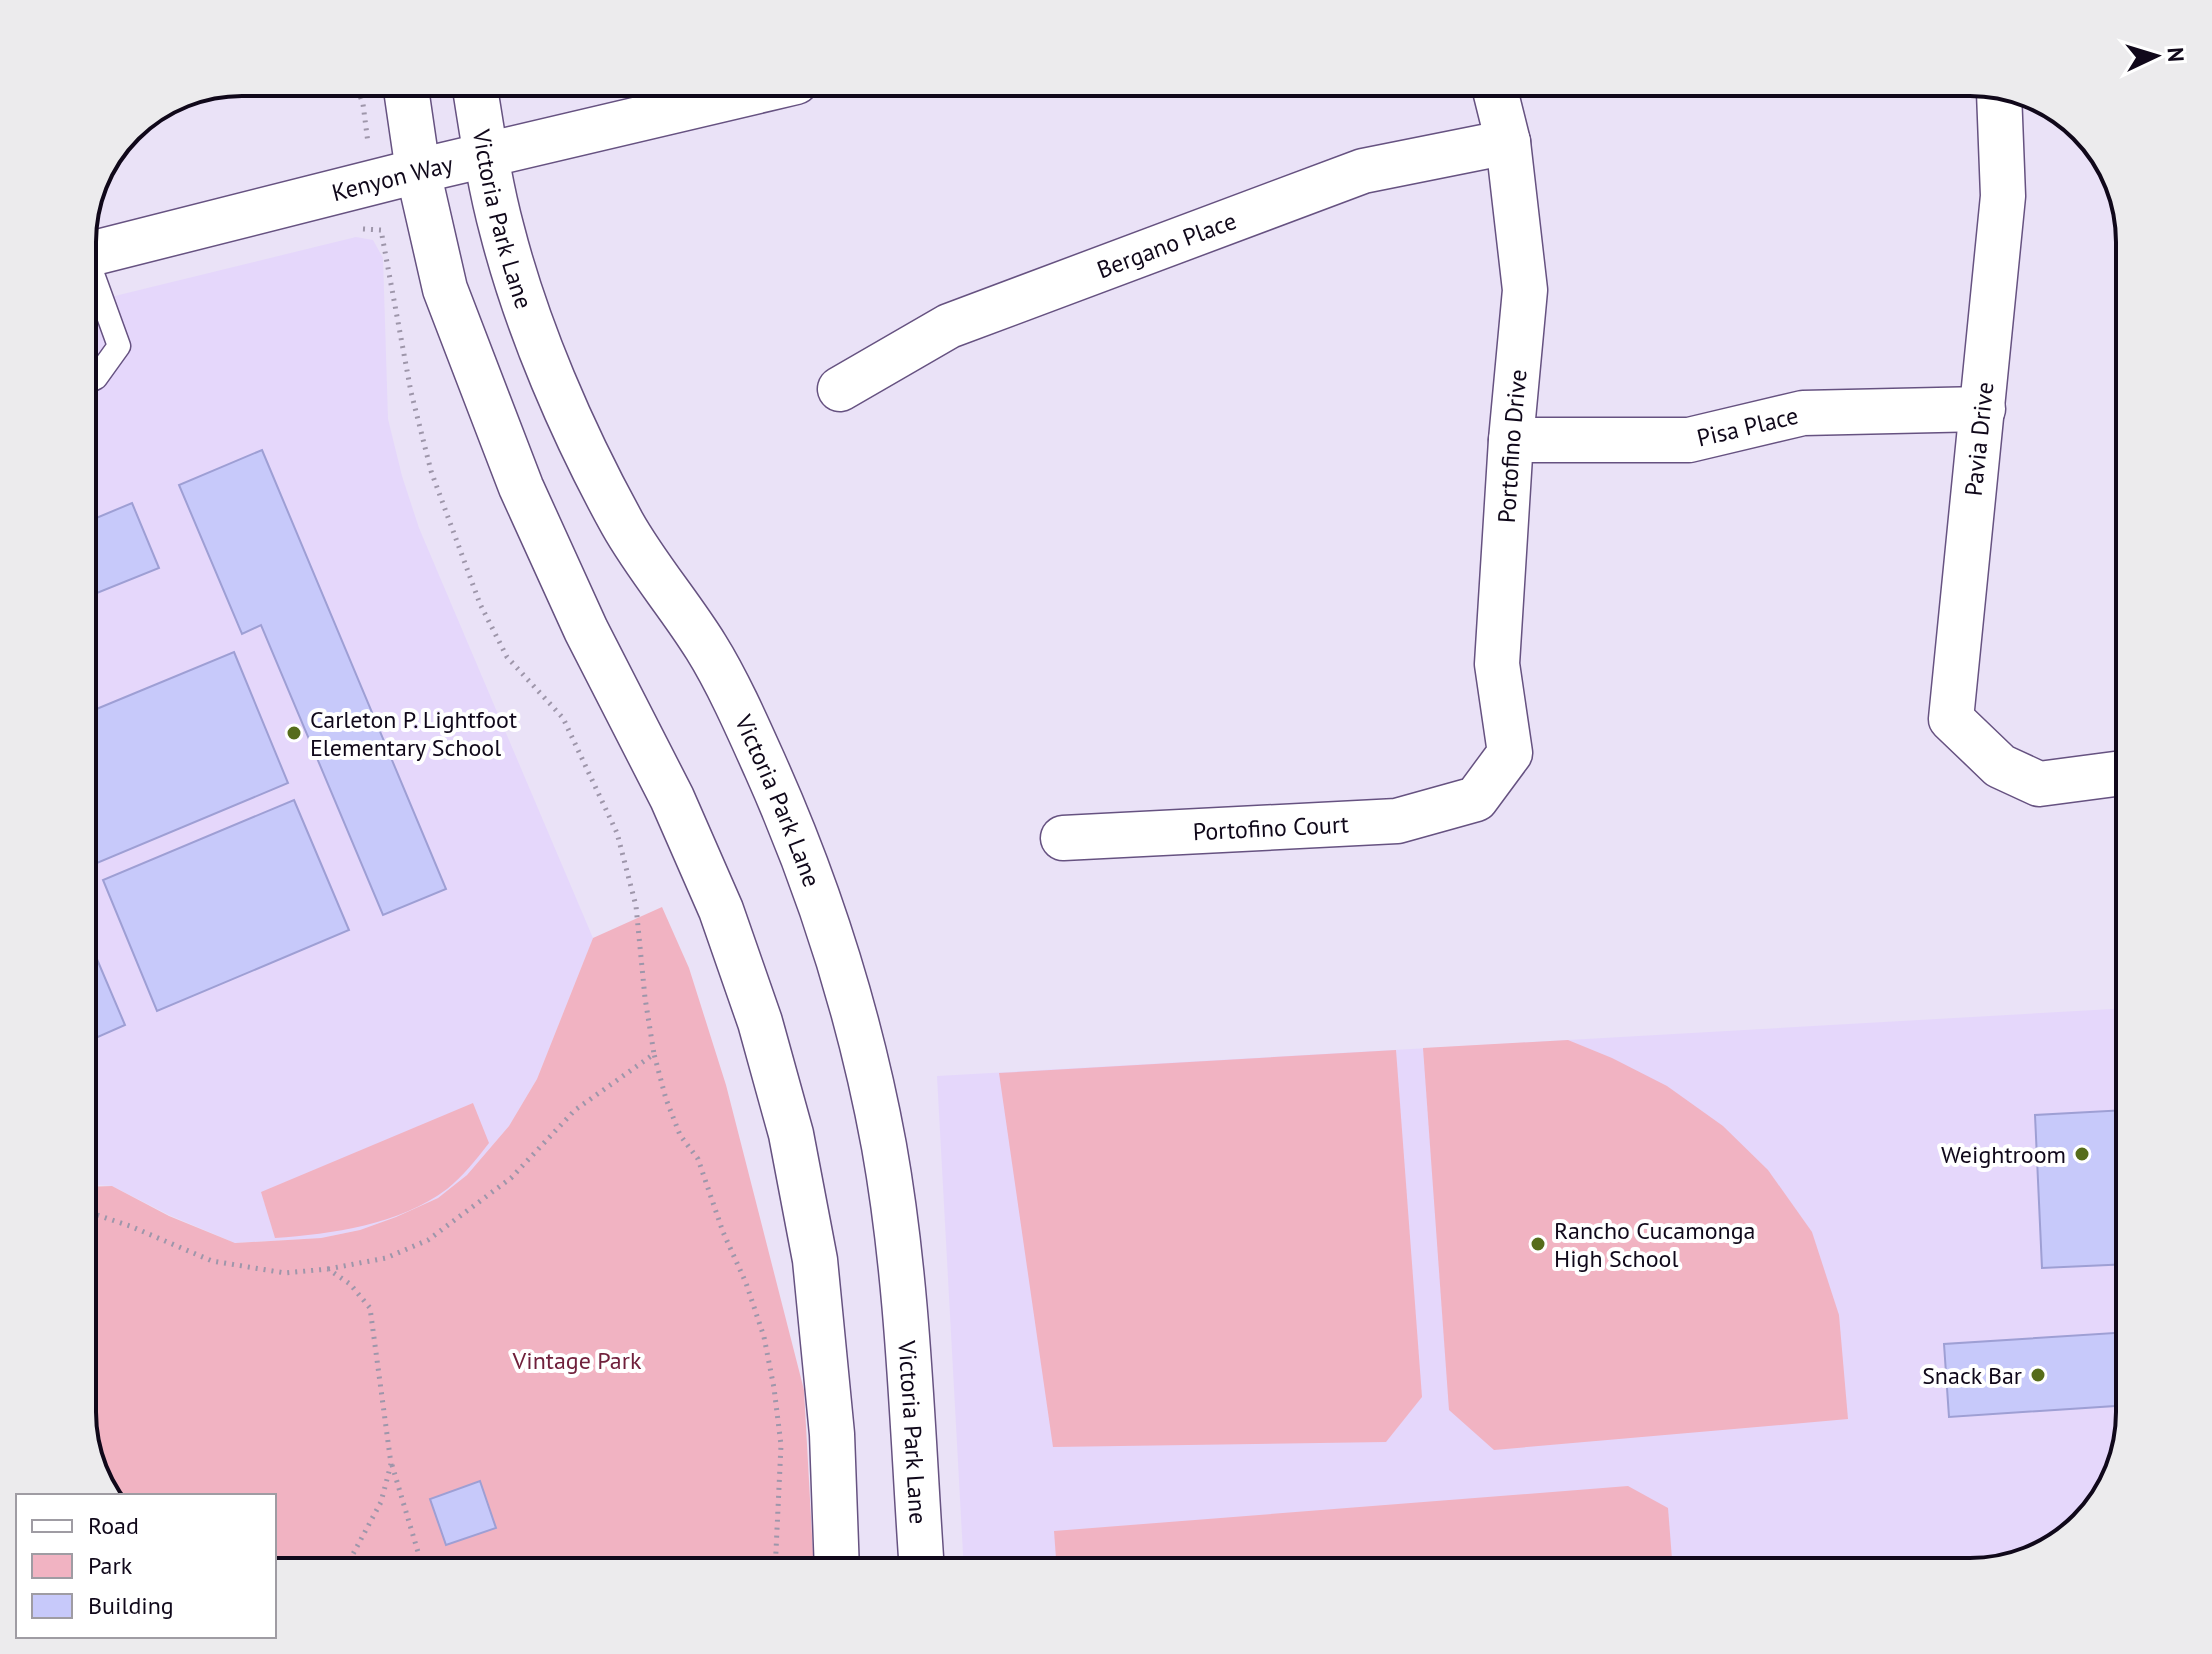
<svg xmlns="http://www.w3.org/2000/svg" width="2212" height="1654" viewBox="0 0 2212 1654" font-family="'PT Sans',sans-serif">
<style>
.built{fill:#e5d7fb}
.green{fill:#f1b3c2}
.building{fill:#c7c9fa;stroke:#9e9fd4;stroke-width:2}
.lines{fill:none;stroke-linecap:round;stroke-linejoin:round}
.service-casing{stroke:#665281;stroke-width:25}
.minor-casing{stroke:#665281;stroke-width:47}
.tertiary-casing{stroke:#665281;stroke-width:47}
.path{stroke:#9e96aa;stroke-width:5;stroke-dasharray:2 6;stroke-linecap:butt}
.service{stroke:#fff;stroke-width:22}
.minor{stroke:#fff;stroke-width:44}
.tertiary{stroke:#fff;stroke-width:44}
.poi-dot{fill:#566c1b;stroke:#fff;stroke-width:3}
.labels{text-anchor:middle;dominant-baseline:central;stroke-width:8;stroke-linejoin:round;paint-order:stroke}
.street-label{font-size:24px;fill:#10081a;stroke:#fff}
.poi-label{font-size:24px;fill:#10081a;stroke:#fff;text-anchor:start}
.park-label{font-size:24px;fill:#70203c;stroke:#fff}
.rim{fill:none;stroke:#10081a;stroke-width:4}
</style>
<rect width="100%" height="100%" fill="#eae2f7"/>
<g class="built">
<polygon points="356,237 373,240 383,258 388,419 402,476 419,528 593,938 537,1079 509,1126 467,1175 438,1198 396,1217 360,1230 321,1238 235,1243 169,1215 112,1186 98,1185 82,1188 82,304"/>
<polygon points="2130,1008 2130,1412 2097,1510 2040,1556 1970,1572 964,1572 937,1076"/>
</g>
<g class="green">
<polygon points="662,907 689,968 726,1085 804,1390 814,1572 274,1572 274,1496 109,1496 99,1483 82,1422 83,1187 112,1186 169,1216 235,1243 321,1238 360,1230 396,1217 438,1198 467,1175 509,1126 537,1079 593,938"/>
<polygon points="1568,1040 1612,1058 1667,1086 1723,1126 1768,1170 1812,1232 1839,1315 1848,1419 1494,1450 1449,1410 1423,1048"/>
<polygon points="1396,1050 1422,1397 1386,1442 1053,1447 999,1073"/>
<path d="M473 1103 489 1143C476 1160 463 1176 447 1189 399 1225 332 1234 275 1238L261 1192Z"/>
<polygon points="1628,1486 1668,1508 1673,1572 1057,1572 1054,1531"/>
</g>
<g class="building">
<polygon points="262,450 446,889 383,915 261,625 242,634 179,485"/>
<polygon points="132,503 159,568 82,599 82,524"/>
<polygon points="234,652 288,783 97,863 82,829 82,715"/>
<polygon points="294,800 349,930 157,1011 103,880"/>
<polygon points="82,924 125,1025 82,1044"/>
<polygon points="2126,1110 2130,1264 2042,1268 2035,1115"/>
<polygon points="2130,1332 2130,1405 1949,1417 1944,1344"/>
<polygon points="480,1481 496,1528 446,1545 430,1499"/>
</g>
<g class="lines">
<defs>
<polyline id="service" points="82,385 96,378 119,346 86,255"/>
<g id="minor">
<polyline points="1999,92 2003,196 1951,719 2000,766 2039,784 2130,772"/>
<path id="s1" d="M840 389 949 326 1363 171 1508 142"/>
<path id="s2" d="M1511 440H1689L1803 413 1983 409"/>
<path id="s3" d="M1063 838 1397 821 1476 799 1510 753 1497 664 1511 440 1525 290 1508 142 1493 82"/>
</g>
<g id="tertiary">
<polyline points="405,82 418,171 445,289 521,487 586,630 672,798 721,910 760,1022 791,1134 815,1260 832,1434 837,1572"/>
<path id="s4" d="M474 82C482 131 489 182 502 230 527 328 573 434 622 523 646 566 680 605 706 647 728 682 749 730 766 768 820 889 860 1016 884 1146 909 1286 912 1430 922 1572"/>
<path id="s5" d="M82 256 418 171 796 82"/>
</g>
</defs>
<use href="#service" class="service-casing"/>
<use href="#minor" class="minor-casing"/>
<use href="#tertiary" class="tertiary-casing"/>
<g class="path">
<polyline points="355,82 363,104 368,143"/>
<polyline points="363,229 381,230 411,392 431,471 480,604 507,657 563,718 617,833 636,906 645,998 654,1054"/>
<polyline points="82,1210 130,1226 212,1261 285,1273 328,1269 350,1284 370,1308 391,1464 381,1502 353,1554 337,1572"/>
<polyline points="328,1269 386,1258 428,1240 511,1178 575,1110 654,1054 666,1099 680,1135 698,1159 723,1232 746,1283 764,1337 774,1388 781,1445 775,1572"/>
<polyline points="392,1465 424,1572"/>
<path d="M342 1570C362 1568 385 1563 404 1572"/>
</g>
<use href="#service" class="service"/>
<use href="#minor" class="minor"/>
<use href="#tertiary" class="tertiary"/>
</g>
<g class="poi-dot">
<circle cx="294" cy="733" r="8"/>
<circle cx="2082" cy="1154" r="8"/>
<circle cx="1538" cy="1244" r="8"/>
<circle cx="2038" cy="1375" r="8"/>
</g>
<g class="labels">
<g class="street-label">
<text stroke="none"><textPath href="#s5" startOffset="320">Kenyon Way</textPath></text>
<text stroke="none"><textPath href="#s4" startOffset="140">Victoria Park Lane</textPath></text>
<text stroke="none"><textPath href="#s1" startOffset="358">Bergano Place</textPath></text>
<text stroke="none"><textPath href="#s2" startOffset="238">Pisa Place</textPath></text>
<text transform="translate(1979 439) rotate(-84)">Pavia Drive</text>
<text stroke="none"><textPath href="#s3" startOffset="782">Portofino Drive</textPath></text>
<text stroke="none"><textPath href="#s4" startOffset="788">Victoria Park Lane</textPath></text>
<text stroke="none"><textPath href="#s3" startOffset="208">Portofino Court</textPath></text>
<text stroke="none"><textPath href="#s4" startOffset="1438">Victoria Park Lane</textPath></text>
</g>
<g class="poi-label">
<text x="310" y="719">Carleton P. Lightfoot<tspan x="310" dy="28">Elementary School</tspan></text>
<text x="2066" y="1154" text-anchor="end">Weightroom</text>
<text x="1554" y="1230">Rancho Cucamonga<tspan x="1554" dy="28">High School</tspan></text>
<text x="2022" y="1375" text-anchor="end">Snack Bar</text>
</g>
<g class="park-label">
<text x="577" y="1360">Vintage Park</text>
</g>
</g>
<path d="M0 0H2212V1654H0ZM242 96H1970A146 146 0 0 1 2116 242V1412A146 146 0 0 1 1970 1558H242A146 146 0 0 1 96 1412V242A146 146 0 0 1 242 96Z" fill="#ecebed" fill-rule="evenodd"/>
<path class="rim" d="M242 96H1970A146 146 0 0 1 2116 242V1412A146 146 0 0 1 1970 1558H242A146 146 0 0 1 96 1412V242A146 146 0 0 1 242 96Z"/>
<rect x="16" y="1494" width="260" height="144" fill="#ffffff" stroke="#9f9ca3" stroke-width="2"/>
<rect x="32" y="1520" width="40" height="12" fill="#ffffff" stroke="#9f9ca3" stroke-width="2"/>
<text x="88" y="1534" font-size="24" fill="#10081a">Road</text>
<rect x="32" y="1554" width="40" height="24" fill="#f1b3c2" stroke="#9f9ca3" stroke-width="2"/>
<text x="88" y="1574" font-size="24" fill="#10081a">Park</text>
<rect x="32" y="1594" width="40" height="24" fill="#c7c9fa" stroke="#9f9ca3" stroke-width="2"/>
<text x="88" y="1614" font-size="24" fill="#10081a">Building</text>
<g transform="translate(2156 56) rotate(86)" stroke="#ffffff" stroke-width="6" paint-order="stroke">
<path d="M0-6L14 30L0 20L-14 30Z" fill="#10081a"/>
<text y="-12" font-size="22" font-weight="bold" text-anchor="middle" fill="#10081a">N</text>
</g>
</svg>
